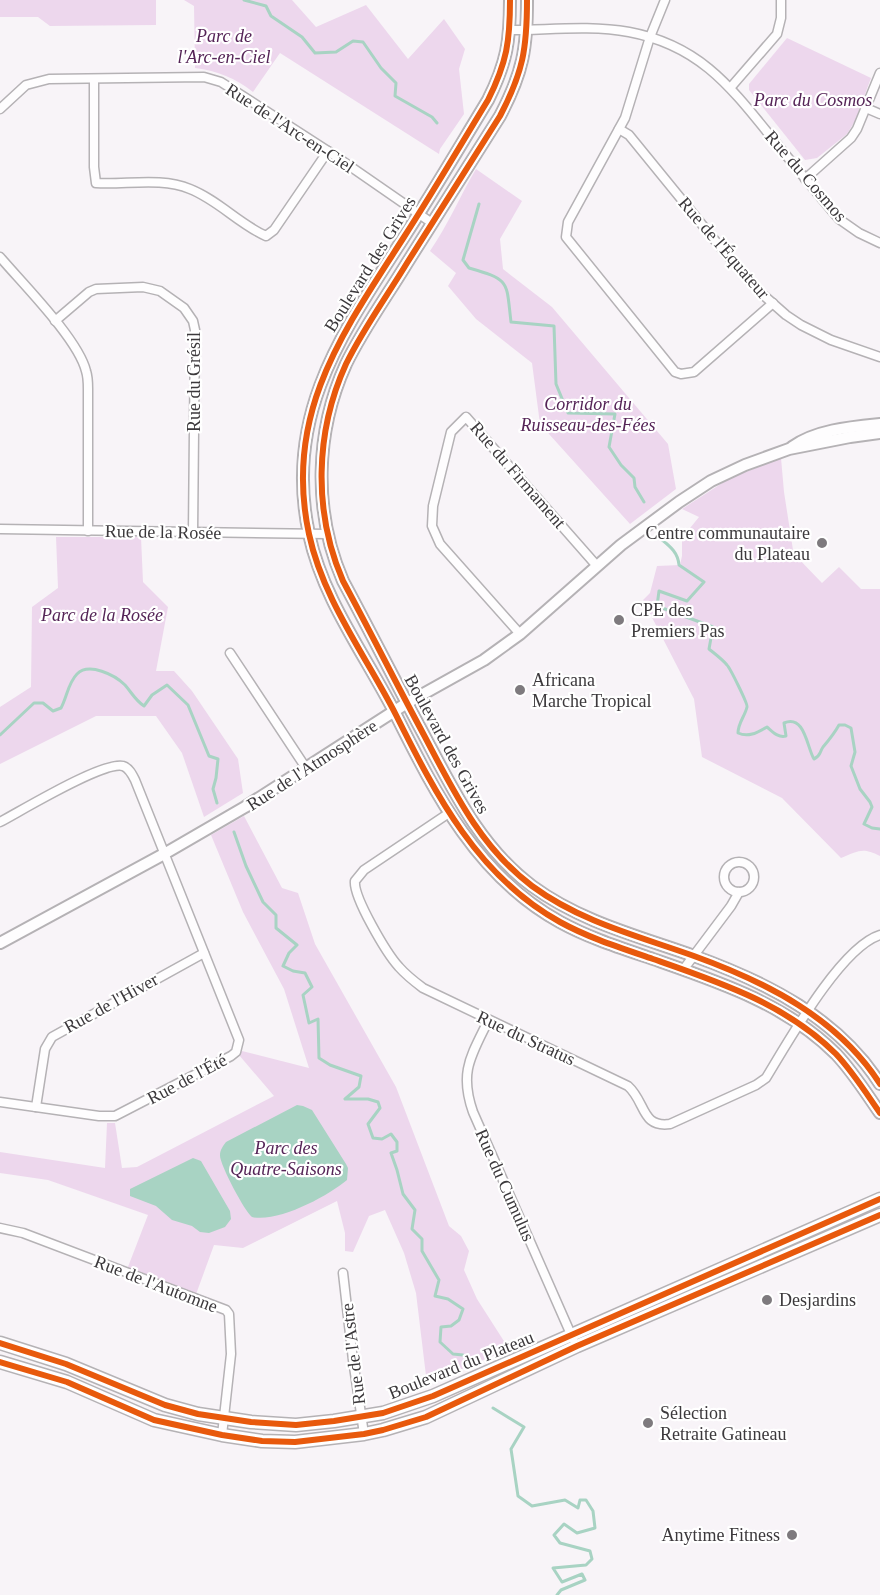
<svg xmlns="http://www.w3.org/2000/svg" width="880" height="1595" viewBox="0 0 880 1595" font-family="Georgia,serif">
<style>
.green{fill:#edd7ed}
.water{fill:#a8d3c3}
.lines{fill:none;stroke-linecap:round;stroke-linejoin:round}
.stream{stroke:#a8d3c3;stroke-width:3}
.minor-casing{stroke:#b5b2b5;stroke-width:11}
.tertiary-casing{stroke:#b5b2b5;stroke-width:14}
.secondary-casing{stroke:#b5b2b5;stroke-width:15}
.minor{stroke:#fefdfe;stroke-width:8}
.tertiary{stroke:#fefdfe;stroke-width:10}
.secondary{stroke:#fefdfe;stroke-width:12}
.cycleway-casing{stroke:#fff;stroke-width:10}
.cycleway{stroke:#e8590c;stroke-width:6}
.poi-dot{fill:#7e7a7e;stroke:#fff;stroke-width:2}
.labels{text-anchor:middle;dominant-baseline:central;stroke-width:4.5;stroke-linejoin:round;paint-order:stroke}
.park-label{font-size:18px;font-style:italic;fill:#552457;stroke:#fff}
.street-label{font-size:18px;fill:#3c393c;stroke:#fff}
.poi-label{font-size:18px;fill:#3c393c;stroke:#fff;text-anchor:start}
</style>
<rect width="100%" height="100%" fill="#f8f4f8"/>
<g class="green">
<polygon points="0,0 156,0 156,25 50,26 38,17 0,17"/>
<path d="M184 0H292L316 27 366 5 408 59 444 19 465 49 459 69 464 114 440 149 439 154 280 53 253 92C235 78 218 71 195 68L194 6Z"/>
<polygon points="787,38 871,78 855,121 847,134 817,158 805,160 749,90 749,84"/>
<path d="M476 169 522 201 500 239 503 269 552 307 668 444 676 489 630 524 540 424 532 363 476 319 448 286 456 273 430 251C448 225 460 196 476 169Z"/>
<path d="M781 458 784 492 793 550 795 555 822 583 839 567 861 589H880V856C862 847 859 851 841 858L782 798 702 757 694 699 643 600 650 593 657 566 680 565 682 556V538L699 517 682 509 730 478Z"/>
<polygon points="56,537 141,537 143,582 168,607 156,671 174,671 192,691 238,759 243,793 204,817 182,753 156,716 96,716 0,764 0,707 31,687 32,607 58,588"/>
<polygon points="244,816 282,888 298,893 315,944 396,1087 449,1226 461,1236 469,1251 464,1270 477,1299 509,1349 427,1384 416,1293 404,1253 385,1210 369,1216 353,1252 345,1251 345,1233 337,1201 243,1248 214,1245 195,1297 126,1272 148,1215 48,1180 0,1173 0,1152 105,1168 107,1123 115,1123 122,1168 137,1167 274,1096 239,1055 242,1051 309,1068 284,989 243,912 211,835"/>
</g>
<g class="water">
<path d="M297 1105 303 1106 312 1110 346 1164 348 1168 347 1180C328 1196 278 1223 252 1217 245 1212 219 1163 220 1155 220 1150 223 1146 226 1142Z"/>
<polygon points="193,1158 201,1161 230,1211 231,1219 225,1227 209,1233 200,1232 192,1226 172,1220 156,1206 130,1196 130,1189"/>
</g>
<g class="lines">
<g class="stream">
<polyline points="244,0 266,6 271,16 302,37 315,53 336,52 353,41 363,42 381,68 396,83 395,96 432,117 437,123"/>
<path d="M479 204 463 260 469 268C511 280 506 281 511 322L554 326 556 384 568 413 615 414 609 447 621 465 634 478 635 487 644 502"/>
<path d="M661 539C671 547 678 553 679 565L704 582 687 601 659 591 657 606 713 627 709 649C715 654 722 659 727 665 730 668 748 704 747 707 745 716 738 723 738 733 749 738 758 732 767 727 773 732 778 738 786 736L784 723C805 714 807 748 814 759 821 756 819 753 823 747 829 740 834 734 839 725H845L851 728 855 752 851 766 860 789 870 802 872 807 864 824 872 828 880 829"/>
<path d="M0 735 34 703H43L53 711 61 708C67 697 68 683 77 674 89 662 115 675 125 685 132 693 135 700 144 706L152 695 167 685 188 705 209 756 218 759 216 778 213 789 217 803"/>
<polyline points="234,832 246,866 263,902 276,915 276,928 297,945 289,953 283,966 293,971 305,973 312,987 303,995 309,1023 318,1019 319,1058 330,1065 361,1076 359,1087 345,1099 368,1099 378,1102 380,1108 368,1124 373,1138 382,1139 391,1134 397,1142 397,1151 391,1153 397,1170 403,1194 415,1210 412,1229 422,1239 422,1251 439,1280 435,1296 448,1299 463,1309 459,1320 451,1326 441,1327 440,1342 453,1354 463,1355"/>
<polyline points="493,1408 524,1427 511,1449 518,1496 532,1506 565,1500 578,1508 580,1500 586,1500 593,1511 595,1528 577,1533 564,1524 554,1535 560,1543 590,1551 592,1559 586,1565 553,1568 562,1582 582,1574 585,1580 561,1590 557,1595"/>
</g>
<defs>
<g id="minor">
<polyline points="665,0 650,37 625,118 568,222 566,237 675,372 681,374 694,372 773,303"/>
<path d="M510 30C549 30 590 25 629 32 699 45 730 86 772 138 794 165 816 192 839 219L859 233 880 243"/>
<path d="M94 79V167L96 183C126 185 161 177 190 189 218 200 239 224 266 236L274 230 328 151"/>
<polyline points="731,87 777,34 781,18 781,0"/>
<polyline points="866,108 880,114"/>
<polyline points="0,109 26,85 49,79 204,77 221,82 328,151 432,223"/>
<polyline points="619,129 629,135 726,254 761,293 786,315 801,325 831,340 880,357"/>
<polyline points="805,179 851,138 857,129 880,73"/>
<path d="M0 257C23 284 78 339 86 371 88 377 88 383 88 389V531"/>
<polyline points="55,321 89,292 96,289 143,287 160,291 184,308 193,321 195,330 193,533"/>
<polyline points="0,529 327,534"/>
<polyline points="520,634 440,544 432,526 433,506 451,432 466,417 597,566"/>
<polyline points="230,653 306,768"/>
<path d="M449 813 364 870 355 881C353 897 387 954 399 967 406 975 415 982 423 988L628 1086C646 1102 641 1128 670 1124L756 1085 766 1078C788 1042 841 947 880 935"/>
<path d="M0 822C21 811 103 761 123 766 129 768 132 774 135 780L239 1040 236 1052 231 1056 115 1116H99L0 1102"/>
<circle cx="739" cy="877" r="15"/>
<polyline points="683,970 731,906 739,892"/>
<path d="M488 1021C471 1056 459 1072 473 1112L573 1339"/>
<polyline points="36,1107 45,1049 52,1037 204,953"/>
<polyline points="0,1228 23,1233 226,1310 229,1314 231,1354 222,1435"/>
<polyline points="343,1273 353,1360 364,1434"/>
</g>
<g id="tertiary">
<path d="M510 0C510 41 507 62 488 100 460 146 433 192 404 237 343 332 283 414 309 534 323 600 366 656 396 715 436 795 478 877 560 922 589 938 621 948 653 959 719 982 786 1004 836 1054 853 1072 866 1093 880 1113"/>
<path d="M527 0C527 49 523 72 500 116 469 165 438 214 407 263 387 296 363 329 346 364 315 432 313 512 343 581 371 633 397 685 425 737 454 792 481 848 532 886 581 922 638 936 694 956 766 982 838 1018 880 1084"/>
<path d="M792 447C816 430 850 427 880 424"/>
<polyline points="0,943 164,854 245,807 407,703 484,660 520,634 621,545 679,502 711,481 745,465 789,449 850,437 880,433"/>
</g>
<g id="secondary">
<polyline points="0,1343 66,1364 165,1405 198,1414 251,1422 296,1425 334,1421 383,1413 433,1396 880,1199"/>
<polyline points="0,1362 67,1382 154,1420 222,1435 262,1441 295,1442 364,1434 383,1430 426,1417 577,1346 880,1215"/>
</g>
</defs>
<use href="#minor" class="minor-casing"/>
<use href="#tertiary" class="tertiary-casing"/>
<use href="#secondary" class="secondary-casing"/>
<use href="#minor" class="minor"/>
<use href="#tertiary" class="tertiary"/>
<use href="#secondary" class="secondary"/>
<defs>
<g id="cycleway">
<path d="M510 0C510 41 507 62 488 100 460 146 433 192 404 237 343 332 283 414 309 534 323 600 366 656 396 715 436 795 478 877 560 922 589 938 621 948 653 959 719 982 786 1004 836 1054 853 1072 866 1093 880 1113"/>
<path d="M527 0C527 49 523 72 500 116 469 165 438 214 407 263 387 296 363 329 346 364 315 432 313 512 343 581 371 633 397 685 425 737 454 792 481 848 532 886 581 922 638 936 694 956 766 982 838 1018 880 1084"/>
<polyline points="0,1343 66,1364 165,1405 198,1414 251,1422 296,1425 334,1421 383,1413 433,1396 880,1199"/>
<polyline points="0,1362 67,1382 154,1420 222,1435 262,1441 295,1442 364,1434 383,1430 426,1417 577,1346 880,1215"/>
</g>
</defs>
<use href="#cycleway" class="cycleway-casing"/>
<use href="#cycleway" class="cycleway"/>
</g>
<g class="poi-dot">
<circle cx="822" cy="543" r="6"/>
<circle cx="619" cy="620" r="6"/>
<circle cx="520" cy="690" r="6"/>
<circle cx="767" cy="1300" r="6"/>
<circle cx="648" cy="1423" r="6"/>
<circle cx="792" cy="1535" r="6"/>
</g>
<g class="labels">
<g class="park-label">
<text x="224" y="36">Parc de<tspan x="224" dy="21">l'Arc-en-Ciel</tspan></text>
<text x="813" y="100">Parc du Cosmos</text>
<text x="588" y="404">Corridor du<tspan x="588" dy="21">Ruisseau-des-Fées</tspan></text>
<text x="102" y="615">Parc de la Rosée</text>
<text x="286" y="1148">Parc des<tspan x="286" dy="21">Quatre-Saisons</tspan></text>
</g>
<g class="street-label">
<text transform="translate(290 128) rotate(33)">Rue de l'Arc-en-Ciel</text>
<text transform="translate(806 176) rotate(49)">Rue du Cosmos</text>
<text transform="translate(724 248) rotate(49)">Rue de l'Équateur</text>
<text transform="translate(370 264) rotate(-58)">Boulevard des Grives</text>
<text transform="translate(194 382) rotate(-90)">Rue du Grésil</text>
<text transform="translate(518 475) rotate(49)">Rue du Firmament</text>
<text transform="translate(163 532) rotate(1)">Rue de la Rosée</text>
<text transform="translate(447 744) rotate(61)">Boulevard des Grives</text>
<text transform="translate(312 765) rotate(-33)">Rue de l'Atmosphère</text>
<text transform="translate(111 1003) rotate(-29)">Rue de l'Hiver</text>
<text transform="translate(526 1038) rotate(25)">Rue du Stratus</text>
<text transform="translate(187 1079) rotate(-28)">Rue de l'Été</text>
<text transform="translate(505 1185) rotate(66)">Rue du Cumulus</text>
<text transform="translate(156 1284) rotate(21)">Rue de l'Automne</text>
<text transform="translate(353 1354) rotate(-97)">Rue de l'Astre</text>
<text transform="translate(461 1365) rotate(-22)">Boulevard du Plateau</text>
</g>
<g class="poi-label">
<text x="810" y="533" text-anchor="end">Centre communautaire<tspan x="810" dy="21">du Plateau</tspan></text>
<text x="631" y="610">CPE des<tspan x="631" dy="21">Premiers Pas</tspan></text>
<text x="532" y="680">Africana<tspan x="532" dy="21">Marche Tropical</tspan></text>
<text x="779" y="1300">Desjardins</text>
<text x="660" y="1413">Sélection<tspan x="660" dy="21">Retraite Gatineau</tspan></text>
<text x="780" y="1535" text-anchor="end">Anytime Fitness</text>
</g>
</g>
</svg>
